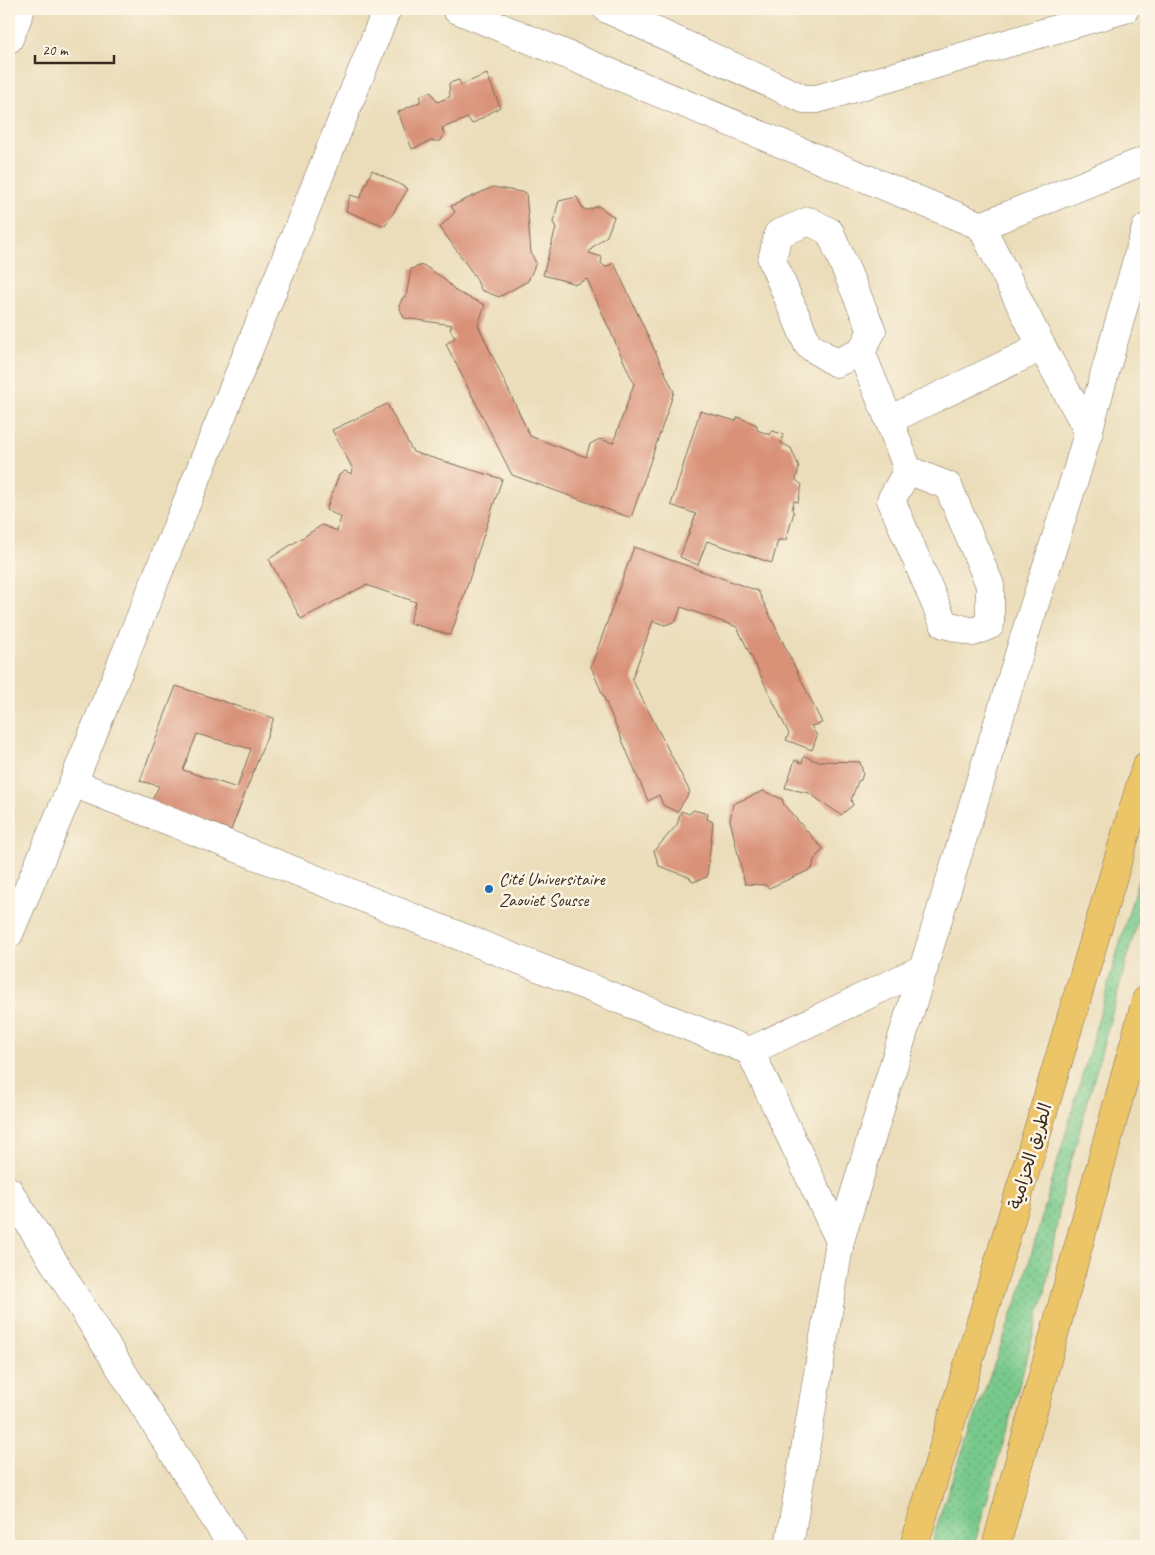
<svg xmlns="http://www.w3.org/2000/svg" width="1155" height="1555" viewBox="0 0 1155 1555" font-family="Caveat,'Playpen Sans Arabic',sans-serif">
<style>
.grass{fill:url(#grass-dots);stroke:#597a54}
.building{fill:#d99178;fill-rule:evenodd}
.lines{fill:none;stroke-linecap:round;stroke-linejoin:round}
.minor-casing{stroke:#796955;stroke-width:29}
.highway-casing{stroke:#796955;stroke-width:29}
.minor{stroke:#fff;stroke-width:28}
.highway{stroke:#edc569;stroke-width:28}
.poi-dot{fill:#1f6fb2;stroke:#fcf5e5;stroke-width:2}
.labels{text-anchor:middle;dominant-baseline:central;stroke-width:5;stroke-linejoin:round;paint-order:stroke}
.poi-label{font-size:18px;fill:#3b2a1e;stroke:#fcf5e5;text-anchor:start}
.street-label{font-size:18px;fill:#3b2a1e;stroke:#fcf5e5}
</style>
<defs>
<pattern id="grass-dots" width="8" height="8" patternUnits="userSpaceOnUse" patternTransform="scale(1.25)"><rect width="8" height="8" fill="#77c98b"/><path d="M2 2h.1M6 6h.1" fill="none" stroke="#63a371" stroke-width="1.8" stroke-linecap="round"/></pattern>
</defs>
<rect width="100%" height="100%" fill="#fcf5e5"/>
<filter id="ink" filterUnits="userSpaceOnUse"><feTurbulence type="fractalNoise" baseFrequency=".02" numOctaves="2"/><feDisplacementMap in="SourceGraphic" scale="10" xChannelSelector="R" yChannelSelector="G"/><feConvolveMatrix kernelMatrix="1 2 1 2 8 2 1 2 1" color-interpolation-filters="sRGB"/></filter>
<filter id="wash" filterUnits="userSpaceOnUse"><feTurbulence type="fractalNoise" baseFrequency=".0096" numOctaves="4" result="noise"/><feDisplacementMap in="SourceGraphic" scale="20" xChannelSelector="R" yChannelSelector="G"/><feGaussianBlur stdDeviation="1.12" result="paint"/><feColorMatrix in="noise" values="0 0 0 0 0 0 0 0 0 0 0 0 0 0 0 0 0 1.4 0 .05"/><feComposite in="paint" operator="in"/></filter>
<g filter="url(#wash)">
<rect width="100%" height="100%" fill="#ebddba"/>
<polygon class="grass" points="1146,851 1146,890 1062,1195 1045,1293 974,1546 931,1546 942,1508 1022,1287"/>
<g id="blocks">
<g class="building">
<polygon points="487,74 500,107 472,124 468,118 442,128 444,134 441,141 431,141 412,149 398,112 420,102 421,95 431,92 437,102 450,97 449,83 459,80 461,85"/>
<polygon points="372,170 408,189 385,226 346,211 350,195 360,198"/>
<polygon points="493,187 526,193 531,253 536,263 528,281 499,297 481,290 476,278 440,227 455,212 451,206"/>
<polygon points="577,197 583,209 588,210 598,206 614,217 607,236 593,247 589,253 602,257 601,263 605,267 614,263 674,392 631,518 512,475 446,344 455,338 450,329 452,325 404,318 399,306 403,297 406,297 411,269 423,265 443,278 457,292 485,305 478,325 530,436 586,457 590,444 600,439 613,443 634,384 587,279 576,284 543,275 556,228 553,222 559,201"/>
<polygon points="387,404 413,452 502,479 451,635 409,623 416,602 366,585 301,619 269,559 322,525 337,531 341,517 326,510 339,475 345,471 352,474 353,469 332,430"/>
<polygon points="700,411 736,421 738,417 757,425 757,430 770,435 772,431 783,434 781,443 791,448 799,467 796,480 802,485 798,502 794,501 792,510 794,512 786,540 778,540 772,563 707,541 698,565 680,557 696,514 671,505"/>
<polygon points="634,547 758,591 822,723 811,726 817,736 812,750 786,740 789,734 737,627 681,607 676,621 665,625 653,621 632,679 690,792 677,812 663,805 659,795 648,801 591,667"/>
<path d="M176 686 274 718 231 830 151 802 159 786 140 781ZM197 734 251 749 237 788 183 770Z"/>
<polygon points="804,756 816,761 860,762 863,773 861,780 858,781 851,800 853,805 841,815 809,793 785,788 795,760 802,763"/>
<polygon points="763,791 782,799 784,805 823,849 814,860 812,869 769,888 765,885 745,884 730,820 733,804"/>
<polygon points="693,810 708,814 707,819 713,822 707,877 693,882 689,877 659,866 654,851 677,825 681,811 689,814"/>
</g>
</g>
</g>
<g filter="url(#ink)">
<use href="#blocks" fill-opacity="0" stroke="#796955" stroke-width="1"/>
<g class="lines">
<defs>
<g id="minor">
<polyline points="387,9 73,783 750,1051 840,1241"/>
<polyline points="456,9 981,226 1042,347 1089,432"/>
<polyline points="607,9 804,99 817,99 1125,9"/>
<polyline points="9,39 21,9"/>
<polygon points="809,221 830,232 872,331 861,352 836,363 808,345 772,260 778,234"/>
<polyline points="981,226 1146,160"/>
<polyline points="861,352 889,420 908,470 948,486 990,585 990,625 973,632 944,624 891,500 908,470"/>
<polyline points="889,420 1042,347"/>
<polyline points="9,934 73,783"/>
<polyline points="750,1051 924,968"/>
<polyline points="9,1191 232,1546"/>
<polyline points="789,1546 840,1241 1022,644 1077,471 1146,228"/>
</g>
<g id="highway">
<polyline points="914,1546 1146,766"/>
<polyline points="996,1546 1146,1000"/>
</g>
</defs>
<use href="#minor" class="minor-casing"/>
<use href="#highway" class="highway-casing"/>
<use href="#minor" class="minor"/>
<use href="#highway" class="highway"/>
</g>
</g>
<circle class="poi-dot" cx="489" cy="889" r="5"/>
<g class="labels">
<g class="poi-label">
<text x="499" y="879">Cité Universitaire<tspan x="499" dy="21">Zaouiet Sousse</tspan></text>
</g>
<g class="street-label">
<text transform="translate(1030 1156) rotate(-73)">الطريق الحزامية</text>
</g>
</g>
<rect width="1155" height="1555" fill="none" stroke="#fcf5e5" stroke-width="30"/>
<path d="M35 55v8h79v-8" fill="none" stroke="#3b2a1e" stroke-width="2.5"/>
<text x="42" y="55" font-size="15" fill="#3b2a1e" stroke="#fcf5e5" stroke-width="4" paint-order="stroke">20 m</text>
</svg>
